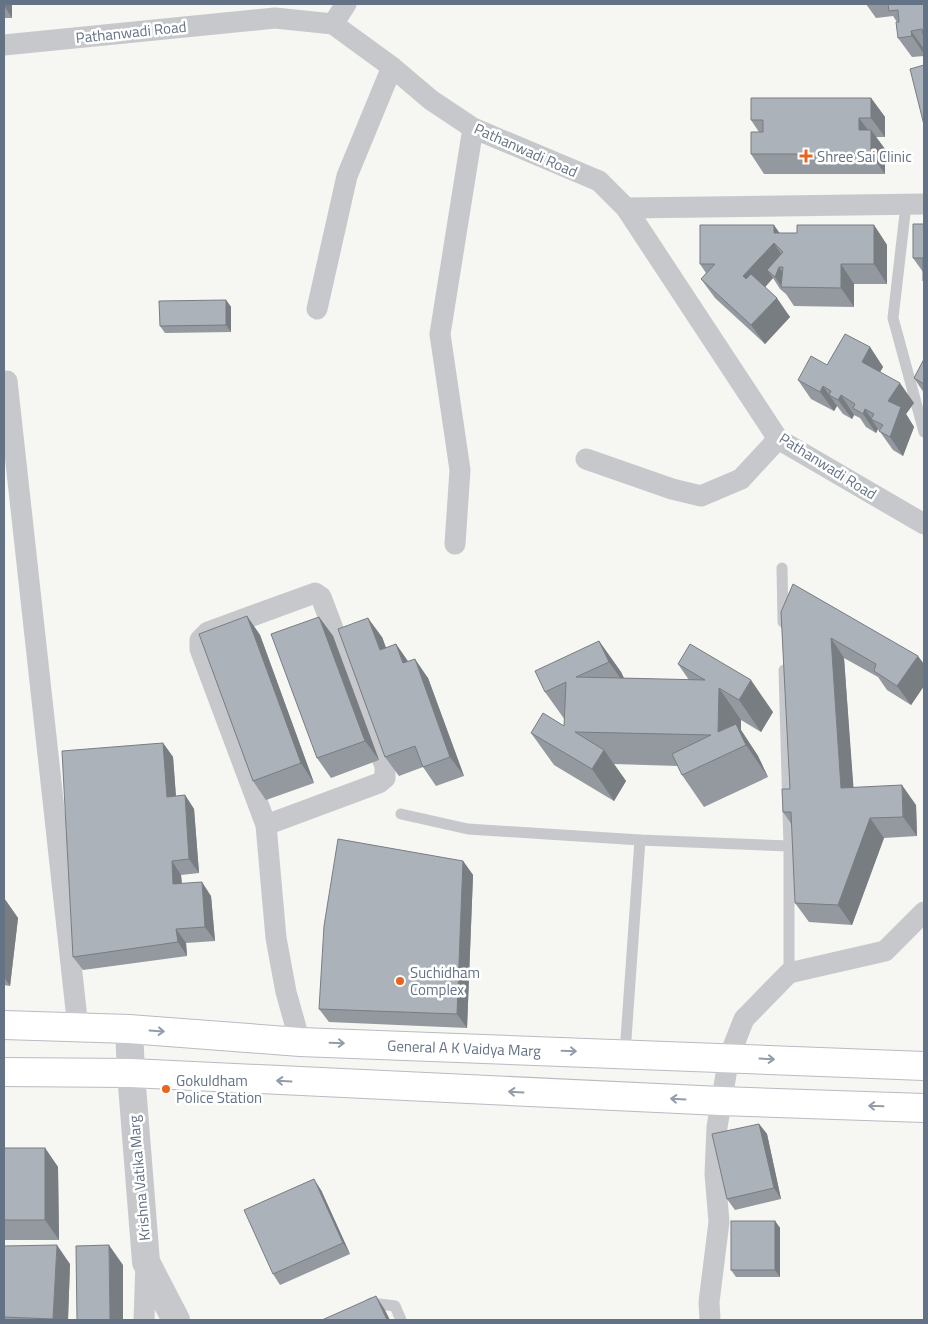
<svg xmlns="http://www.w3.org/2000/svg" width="928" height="1324" viewBox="0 0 928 1324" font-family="'Titillium Web',sans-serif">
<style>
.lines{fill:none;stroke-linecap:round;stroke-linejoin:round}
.secondary-casing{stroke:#b8bbc1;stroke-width:30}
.service{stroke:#c6c8cc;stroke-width:11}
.minor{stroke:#c6c8cc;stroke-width:21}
.tertiary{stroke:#c6c8cc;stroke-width:28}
.secondary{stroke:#fff;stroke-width:28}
.wall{fill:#93999f}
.shaded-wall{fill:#787d82}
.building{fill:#abb2b9;stroke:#787d82}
.oneway{stroke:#929caa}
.poi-dot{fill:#e9651f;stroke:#fff;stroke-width:2}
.labels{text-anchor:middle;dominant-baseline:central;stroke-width:5;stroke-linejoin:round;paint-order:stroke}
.street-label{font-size:15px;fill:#647285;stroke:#fff}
.poi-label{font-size:15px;fill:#647285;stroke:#fff;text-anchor:start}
</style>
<rect width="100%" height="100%" fill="#f6f6f2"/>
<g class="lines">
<defs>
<g id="secondary">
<polyline points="4,1025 129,1029 300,1042 924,1066"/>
<polyline points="4,1072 131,1073 721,1101 924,1108"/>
</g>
</defs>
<use href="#secondary" class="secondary-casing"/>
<g class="service">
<polyline points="906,205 893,318 924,432"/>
<polyline points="782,568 783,622"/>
<polyline points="784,670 789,846 789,973"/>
<polyline points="401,814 468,829 640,840 789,846"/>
<polyline points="625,1053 640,840"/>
<polyline points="368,1305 371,1303 395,1306 401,1320"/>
</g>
<g class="minor">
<polyline points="333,24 346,4"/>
<polyline points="4,45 275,18 333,24 392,67 431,100 473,128 599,181 626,208 778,439 924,524"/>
<polyline points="626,208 924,204"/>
<polyline points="317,309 347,176 392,67"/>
<polyline points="7,381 78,1028"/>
<polyline points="586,459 672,489 701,496 741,479 778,439"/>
<polyline points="455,544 460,470 440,334 473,128"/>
<polyline points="266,825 379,783 385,778 385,766 321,597 315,593 208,632 200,640 200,649 266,825 276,938 286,992 300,1042"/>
<polyline points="144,1320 146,1262"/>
<polyline points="710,1320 709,1302 719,1222 715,1174 717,1127 729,1057 744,1019 789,973 885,951 924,912"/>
</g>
<polyline class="tertiary" points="129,1029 131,1073 146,1262 176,1320"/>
<use href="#secondary" class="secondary"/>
</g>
<g class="wall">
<rect x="4" y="4" width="8" height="14"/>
<polygon points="866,4 924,4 924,56 912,57 898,38 897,22 893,16 876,18"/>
<polygon points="871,98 885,117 885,137 876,137 885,149 885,174 764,174 751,154 759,132 751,120"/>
<polygon points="924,224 924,283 923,281 923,272 913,258"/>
<polygon points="874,225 887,245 887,284 854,284 854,307 794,306 786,294 780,289 773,278 765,287 790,317 765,344 715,298 701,279 706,273 700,264 780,233 797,233"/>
<polygon points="226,300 231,307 231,332 165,333 160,326"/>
<polygon points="870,347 883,367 880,372 914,403 906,414 914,427 903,456 893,450 878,429 876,433 866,427 860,418 854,415 852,419 843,414 837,406 834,411 811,399 798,380 827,365"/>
<polygon points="924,359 924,393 914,378"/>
<polygon points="781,612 924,664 924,686 911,705 887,690 878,677 844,658 853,788 916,805 917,836 884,838 852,925 809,922 795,903 792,825 783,812 790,789"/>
<polygon points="247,616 260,635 314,783 266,800 253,781"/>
<polygon points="319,617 333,636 379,760 331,778 317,758"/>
<polygon points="382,637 386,648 396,644 408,662 428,678 464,776 436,786 423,767 399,776 385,757"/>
<polygon points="599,641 621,672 624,678 689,680 678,664 773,712 761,732 741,720 741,730 758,756 768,777 704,807 682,775 678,766 614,764 626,781 614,801 554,765 531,733 564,726 565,720 545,692"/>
<polygon points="163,743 173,757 176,796 185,795 194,809 199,873 181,875 182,884 211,896 215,941 186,943 187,956 83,970 73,957"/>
<polygon points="463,861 473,875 467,1028 329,1022 319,1009"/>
<polygon points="4,898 18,918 10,986 4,985"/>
<polygon points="759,1124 767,1134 781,1199 735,1210 727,1199"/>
<polygon points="4,1148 45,1148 58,1167 59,1240 4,1240"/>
<polygon points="321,1190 350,1254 280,1285 273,1274"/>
<polygon points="775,1221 780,1228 780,1277 736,1277 731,1270"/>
<polygon points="4,1246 70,1264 68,1320 4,1320"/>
</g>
<g class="shaded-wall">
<polygon points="5,4 12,4 12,18 5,7"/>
<polygon points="911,31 924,49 924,54 912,36"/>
<polygon points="871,98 885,117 885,137 871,118"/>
<polygon points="859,118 871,134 871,130 885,149 885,174 871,154 859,130"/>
<polygon points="774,225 788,245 774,233"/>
<polygon points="874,225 887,245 887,284 874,264"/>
<polygon points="774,243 787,263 779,267 792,286 782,287 775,277 767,270 773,278 757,296 743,276"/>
<polygon points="841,264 854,284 854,307 841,288"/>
<polygon points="777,298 790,317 765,344 751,325"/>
<polygon points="226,300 231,307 231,332 226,325"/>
<polygon points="870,347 883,367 875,381 862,362"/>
<polygon points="900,383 914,403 906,414 914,427 903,456 890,437 888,401"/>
<polygon points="823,386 837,406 834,411 820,392"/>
<polygon points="841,395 854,415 852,419 838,400"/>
<polygon points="865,409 878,429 876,433 863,414"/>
<polygon points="247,616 260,635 314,783 301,763"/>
<polygon points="319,617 333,636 379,760 365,741"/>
<polygon points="368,618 382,637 394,669 380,650"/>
<polygon points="831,638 844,658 855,808 841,788"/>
<polygon points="599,641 621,672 631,693 609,662"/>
<polygon points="396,644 410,664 403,663"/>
<polygon points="918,656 924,664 924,686 911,705 897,686"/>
<polygon points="415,659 428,678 464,776 450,757"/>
<polygon points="751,680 773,712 761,732 739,700"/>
<polygon points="719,688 741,720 741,730 758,756 768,777 746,745 718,732"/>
<polygon points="163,743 173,757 177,811 167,797"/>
<polygon points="604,750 626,781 614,801 592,769"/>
<polygon points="902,785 916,805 917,836 903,817"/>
<polygon points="185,795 194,809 199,873 189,859"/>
<polygon points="870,818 884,838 852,925 838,905"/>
<polygon points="172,861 181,875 183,898 173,884"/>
<polygon points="463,861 473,875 467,1028 457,1014"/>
<polygon points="202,882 211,896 215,941 205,927"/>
<polygon points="4,898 18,918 10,986 4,977"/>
<polygon points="176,929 186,943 187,956 178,942"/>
<polygon points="759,1124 767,1134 781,1199 774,1188"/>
<polygon points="45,1148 58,1167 59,1240 45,1220"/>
<polygon points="314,1179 321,1190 350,1254 343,1243"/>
<polygon points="775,1221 780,1228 780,1277 775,1270"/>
<polygon points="57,1245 70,1264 68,1320 54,1320 53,1319"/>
<polygon points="109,1245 123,1265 123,1320 110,1320"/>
<polygon points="376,1296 385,1310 390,1320 387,1320"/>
</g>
<g class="building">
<polygon points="888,4 924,4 924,35 923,35 922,29 911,31 912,36 898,38 896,22 899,22 898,10 889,11"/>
<polygon points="924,65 924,125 910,69"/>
<polygon points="751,98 871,98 871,118 859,118 859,130 871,130 871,154 751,154 751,132 763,132 763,120 751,120"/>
<polygon points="913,224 924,224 924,280 923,281 923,258 913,258"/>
<polygon points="700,225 774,225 774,233 797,233 797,225 874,225 874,264 841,264 841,288 781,287 783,267 779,267 775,277 767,270 783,252 774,243 743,276 746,279 751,274 777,298 751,325 701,279 715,264 700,264"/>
<polygon points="226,300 226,325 160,326 159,301"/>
<polygon points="845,334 870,347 862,362 900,383 888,401 901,407 890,437 879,431 883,425 871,419 874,414 865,409 863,414 853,408 855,404 841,395 838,400 829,395 831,391 823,386 820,392 798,380 811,356 827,365"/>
<polygon points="924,359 924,384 914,378"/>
<polygon points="793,584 918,656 897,686 874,671 876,664 831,638 841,788 902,785 903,817 870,818 838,905 795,903 791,812 783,812 782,789 790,789 781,612"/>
<polygon points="247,616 301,763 253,781 199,634"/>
<polygon points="319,617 365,741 317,758 271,634"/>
<polygon points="368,618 380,650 396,644 403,663 415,659 450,757 423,767 415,746 385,757 338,629"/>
<polygon points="599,641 609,662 576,677 705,680 678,664 690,644 751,680 739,700 719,688 718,732 736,724 746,745 682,775 672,754 711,735 575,732 604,750 592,769 531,733 543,713 564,726 566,682 545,692 535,671"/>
<polygon points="163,743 167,797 185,795 189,859 172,861 173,884 202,882 205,927 176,929 178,942 73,957 62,751"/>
<polygon points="338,839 463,861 457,1014 319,1009 324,926"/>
<polygon points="759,1124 774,1188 727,1199 712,1134"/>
<rect x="4" y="1148" width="41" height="72"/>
<polygon points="314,1179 343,1243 273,1274 244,1210"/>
<rect x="731" y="1221" width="44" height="49"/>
<polygon points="57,1245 53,1319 4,1317 4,1246"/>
<polygon points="109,1245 110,1320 77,1320 76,1246"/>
<polygon points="376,1296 387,1320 322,1320"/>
</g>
<defs><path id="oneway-shaft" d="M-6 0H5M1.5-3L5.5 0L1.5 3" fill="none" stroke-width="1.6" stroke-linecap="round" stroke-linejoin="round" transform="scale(1.25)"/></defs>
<g class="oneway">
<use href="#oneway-shaft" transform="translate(157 1031) rotate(4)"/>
<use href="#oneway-shaft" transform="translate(337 1043) rotate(2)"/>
<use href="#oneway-shaft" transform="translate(569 1051) rotate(2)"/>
<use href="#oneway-shaft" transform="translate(767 1059) rotate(3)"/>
<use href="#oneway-shaft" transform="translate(284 1081) rotate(-177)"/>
<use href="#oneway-shaft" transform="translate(516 1092) rotate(-177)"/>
<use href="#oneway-shaft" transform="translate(678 1099) rotate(-177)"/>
<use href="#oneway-shaft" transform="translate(876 1106) rotate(-178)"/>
</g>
<g class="poi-dot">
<path d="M803.5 148.5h5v5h5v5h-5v5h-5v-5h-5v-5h5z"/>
<circle cx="400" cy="981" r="5"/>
<circle cx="166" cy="1089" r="5"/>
</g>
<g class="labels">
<g class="street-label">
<text transform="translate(131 32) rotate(-6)">Pathanwadi Road</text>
<text transform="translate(526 150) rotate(24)">Pathanwadi Road</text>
<text transform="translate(828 466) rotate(32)">Pathanwadi Road</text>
<text transform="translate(464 1048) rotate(2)">General A K Vaidya Marg</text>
<text transform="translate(139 1178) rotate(-95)">Krishna Vatika Marg</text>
</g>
<g class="poi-label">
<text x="817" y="156">Shree Sai Clinic</text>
<text x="410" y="972">Suchidham<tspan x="410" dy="17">Complex</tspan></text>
<text x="176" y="1080">Gokuldham<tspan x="176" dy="17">Police Station</tspan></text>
</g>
</g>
<rect width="928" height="1324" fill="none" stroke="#647285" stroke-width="10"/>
</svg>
